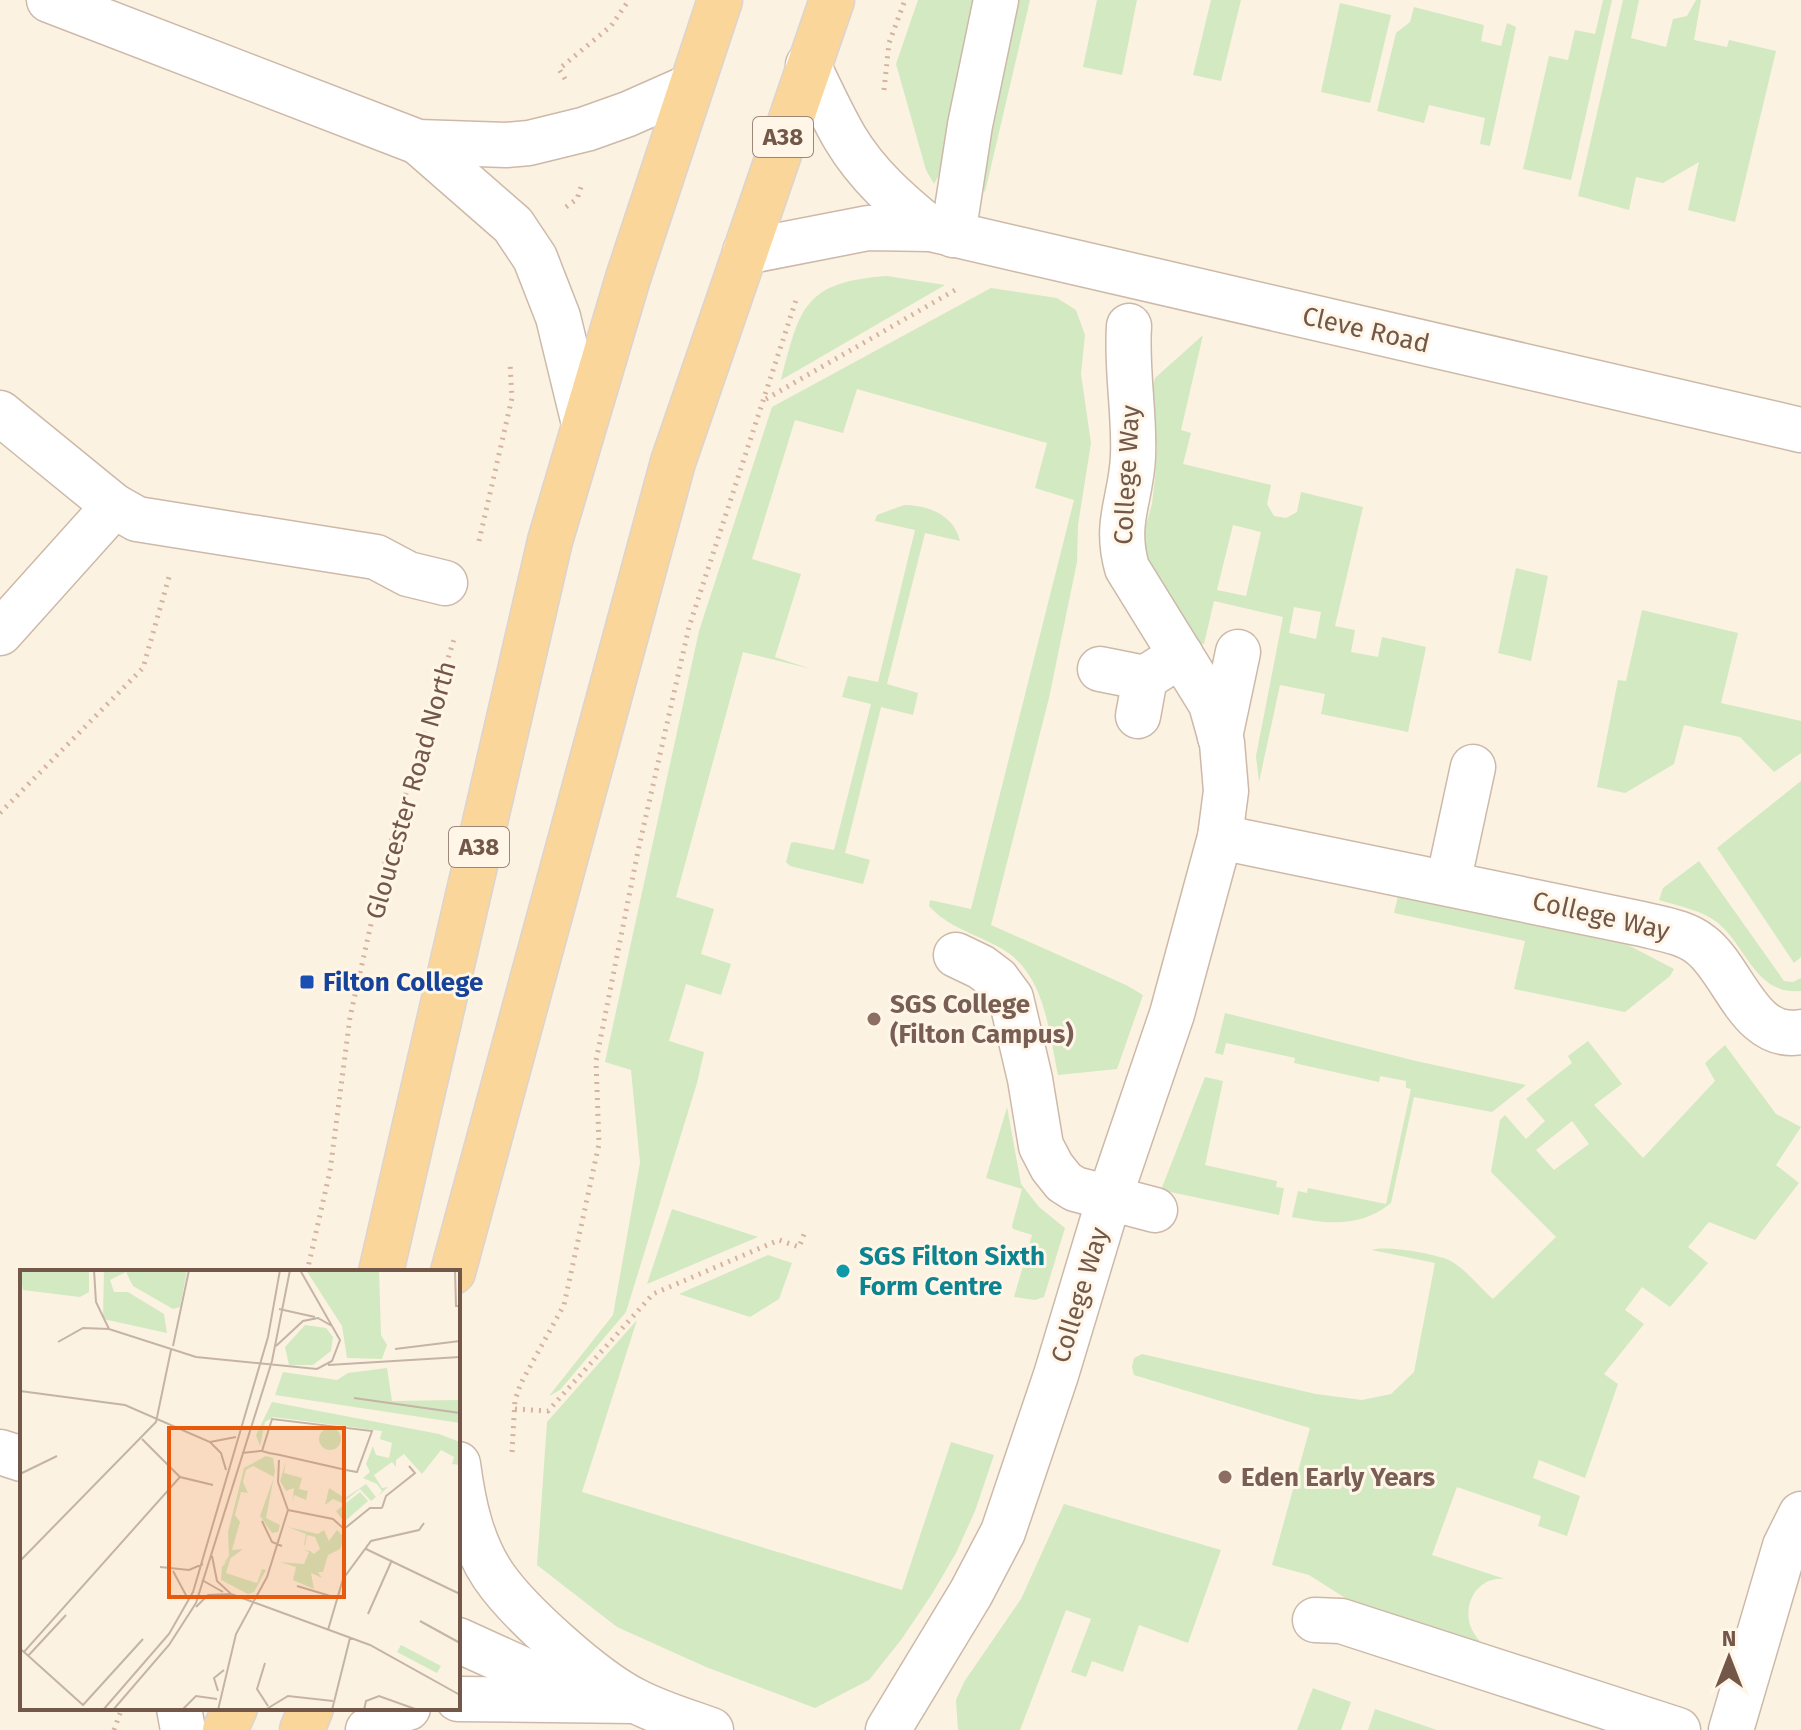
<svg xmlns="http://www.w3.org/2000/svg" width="1801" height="1730" viewBox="0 0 1801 1730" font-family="'Fira Sans',sans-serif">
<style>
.green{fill:#d2e9c1;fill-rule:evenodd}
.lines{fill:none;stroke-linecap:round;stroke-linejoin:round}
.minor-casing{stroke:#cdb9a9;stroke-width:47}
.major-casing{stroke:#dbd4d0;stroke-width:47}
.path{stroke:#d6b39e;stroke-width:5;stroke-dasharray:2 6;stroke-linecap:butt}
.minor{stroke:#fff;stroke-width:44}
.major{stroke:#fad69b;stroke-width:44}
.transit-dot{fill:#1a4fb4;stroke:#fff6e8;stroke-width:3}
.education-dot{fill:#8d6e63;stroke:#fff6e8;stroke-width:3}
.culture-dot{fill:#0f9aa8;stroke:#fff6e8;stroke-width:3}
.labels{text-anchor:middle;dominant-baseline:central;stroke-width:6;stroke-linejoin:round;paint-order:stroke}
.shield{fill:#fff6e8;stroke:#9d8779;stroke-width:2}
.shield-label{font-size:24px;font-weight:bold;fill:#735849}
.street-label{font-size:26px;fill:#735849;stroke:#fff6e8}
.transit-label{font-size:26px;font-weight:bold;fill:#164399;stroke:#fff6e8;text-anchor:start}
.education-label{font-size:26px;font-weight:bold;fill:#785e54;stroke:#fff6e8;text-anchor:start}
.culture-label{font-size:26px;font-weight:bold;fill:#0d838f;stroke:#fff6e8;text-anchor:start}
.inset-road{fill:none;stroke:#c5b4a5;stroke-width:2}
.view{fill:#e8590c;fill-opacity:0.15;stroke:#e8590c;stroke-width:4}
.inset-edge{fill:none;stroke:#735849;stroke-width:4}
</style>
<rect width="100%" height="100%" fill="#fcf2e2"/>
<g class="green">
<polygon points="918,0 974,0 947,127 940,173 934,184 926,170 896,64"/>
<polygon points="1016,0 1030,0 985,192 978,186"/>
<polygon points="1097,0 1137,0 1122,75 1083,67"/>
<polygon points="1211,0 1241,0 1221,81 1193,75"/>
<polygon points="1603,0 1612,0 1571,180 1523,169 1549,56 1568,60 1575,30 1595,34"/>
<polygon points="1623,0 1639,0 1631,38 1666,47 1673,19 1687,16 1696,0 1701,0 1694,40 1727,47 1729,40 1776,51 1735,222 1688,210 1699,162 1663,183 1636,177 1629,210 1578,196"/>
<polygon points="1340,3 1391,15 1370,103 1321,92"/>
<polygon points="1414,7 1484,25 1481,41 1501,46 1507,23 1516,27 1490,146 1480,144 1485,118 1429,105 1424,123 1377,111 1396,33 1410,22"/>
<path d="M887 276 945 285 781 380C800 307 804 282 887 276Z"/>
<path d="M991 288 1057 298 1076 310 1085 335 1081 374 1091 443 1078 525 1077 562 1049 698 991 925 1126 985 1143 995 1117 1069 1058 1075C1048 1028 1045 970 997 946 973 933 948 927 929 906L930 900 971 909 1074 500 1035 488 1047 443 857 389 843 433 795 420 752 559 801 574 775 657 811 669 743 652 676 897 714 909 701 954 731 964 721 995 686 984 669 1041 704 1052 697 1083 626 1312 560 1390 549 1396 613 1315 640 1163 631 1070 605 1062 699 631 772 407Z"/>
<path d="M1203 335 1181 430 1191 433 1183 464 1271 485 1267 504 1274 516 1286 518 1297 512 1301 492 1363 507 1335 626 1355 630 1351 652 1378 657 1382 637 1426 647 1408 732 1321 714 1325 694 1280 685 1259 782 1256 756 1283 617 1214 601 1204 644 1198 643 1149 570 1142 539 1152 504 1155 477 1157 450 1152 391 1155 378ZM1233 525 1261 532 1246 596 1217 590ZM1294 607 1321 612 1316 639 1289 633Z"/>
<path d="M904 505C928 505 954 515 960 541L925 533 887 684 918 693 913 715 881 707 845 853 870 860 863 884 790 866 786 862 791 843 794 842 834 850 871 704 842 697 848 676 878 682 915 530 875 521 877 515Z"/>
<polygon points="1516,568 1548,576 1531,661 1498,653"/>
<polygon points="1642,610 1738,633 1721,703 1801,721 1801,753 1774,772 1740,737 1684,725 1674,764 1625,793 1597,787 1618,680 1626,681"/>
<polygon points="1801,781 1801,957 1794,963 1717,848"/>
<path d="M1699 861 1784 981 1793 982 1801 978V991C1755 995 1747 947 1718 923 1702 910 1678 906 1659 900L1663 888Z"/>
<polygon points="1398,896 1628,945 1674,969 1670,976 1625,1012 1514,989 1525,941 1394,913"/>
<path d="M1225 1013 1416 1061 1526 1085 1492 1112 1414 1097 1391 1203C1360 1228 1328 1224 1292 1217L1298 1191 1307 1193 1308 1188 1386 1204 1411 1089 1406 1088V1081L1380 1076 1379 1082 1294 1063 1295 1058 1226 1043 1223 1055 1215 1053Z"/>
<path d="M1588 1041 1622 1084 1594 1105 1643 1158 1715 1081 1705 1063 1725 1045 1776 1114 1801 1127 1776 1165 1799 1183 1755 1240 1709 1222 1688 1247 1708 1263 1670 1307 1642 1287 1625 1310 1644 1324 1604 1374 1618 1384 1585 1478 1539 1460 1533 1478 1580 1496 1567 1536 1538 1526 1541 1516 1457 1487 1432 1555 1505 1579C1481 1576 1465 1598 1469 1621 1471 1632 1479 1640 1486 1649L1358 1606 1309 1575 1272 1565 1310 1428 1134 1375 1132 1367 1134 1358 1142 1354 1316 1394 1362 1400 1391 1394 1414 1372 1435 1263 1372 1250C1386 1245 1435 1254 1449 1260 1466 1269 1479 1287 1493 1299L1556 1237 1491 1172 1500 1120 1505 1115 1526 1139 1545 1121 1526 1099 1572 1063 1568 1056ZM1572 1121 1589 1144 1554 1170 1536 1150Z"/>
<polygon points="1205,1077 1223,1081 1205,1165 1277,1181 1276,1187 1284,1188 1279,1215 1161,1190"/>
<polygon points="1007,1107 1021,1184 1039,1207 1065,1228 1044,1297 1035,1300 1014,1297 1032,1235 1013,1229 1012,1226 1022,1189 986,1178"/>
<polygon points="672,1209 758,1237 647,1284"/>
<polygon points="768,1255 792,1263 779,1299 750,1317 679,1294"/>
<polygon points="637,1320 582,1492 902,1590 951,1442 994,1455 975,1511 956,1553 932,1594 901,1640 869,1680 815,1708 706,1667 617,1627 537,1565 547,1422"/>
<polygon points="1064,1504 1221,1550 1188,1643 1139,1625 1123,1672 1092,1661 1086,1677 1071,1672 1091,1619 1066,1610 1020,1730 958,1730 956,1700 964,1682 1021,1599"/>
<polygon points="1313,1688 1351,1702 1341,1730 1297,1730"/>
<polygon points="1375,1709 1437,1730 1368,1730"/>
</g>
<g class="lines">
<defs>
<g id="minor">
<polyline points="49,0 418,142 506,145 529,143 586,129 628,114 689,87"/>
<path d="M808 65C820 89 831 114 845 138 867 175 898 202 931 229"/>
<polyline points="418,142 513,225 535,258 558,317 584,424"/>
<polyline points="953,235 970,125 996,0"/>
<polyline points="745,252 868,228 931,229 1801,430"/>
<polyline points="0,413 114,506 137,519 376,557 408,574 445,583"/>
<polyline points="0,633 114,506"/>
<polyline points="1100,669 1145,678 1181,655"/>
<polyline points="1138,716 1145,678"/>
<polyline points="1220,737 1238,652"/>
<path d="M1220 837 1642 924C1662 929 1685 932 1701 945 1734 970 1749 1042 1801 1032"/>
<polyline points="1448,883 1473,767"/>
<polyline points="956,955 981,967 997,979 1011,998 1030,1079 1041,1146 1052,1167 1064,1182 1075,1189 1155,1210"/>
<polyline points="0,1452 22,1459"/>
<path d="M458 1464C463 1502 471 1542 493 1575 518 1612 595 1681 636 1701 659 1713 686 1721 711 1730"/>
<polyline points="1315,1620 1341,1621 1678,1730"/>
<polyline points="458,1640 568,1690"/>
<polyline points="458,1699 635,1701"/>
<polyline points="179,1708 183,1730"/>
<polyline points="368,1730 396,1711 408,1708"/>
<path d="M888 1730 971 1593 1003 1532 1056 1375 1109 1199 1172 1014 1220 837 1226 791 1222 743 1211 704 1127 568C1114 522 1131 500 1133 457 1135 414 1126 370 1129 326"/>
<polyline points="1731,1730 1785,1546 1801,1514"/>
</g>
<g id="major">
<polyline points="381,1272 550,541 628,278 720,0"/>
<polyline points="453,1272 673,462 832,0"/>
<polyline points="225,1730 235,1708"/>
<polyline points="302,1730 311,1708"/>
</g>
</defs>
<use href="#minor" class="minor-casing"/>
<use href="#major" class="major-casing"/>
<g class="path">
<polyline points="565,79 559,69 611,26 629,0"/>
<polyline points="884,90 889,43 905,0"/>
<polyline points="566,207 577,199 581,187"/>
<polyline points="766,399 955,290"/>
<polyline points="479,541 512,398 510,363"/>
<polyline points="0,813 143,668 169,577"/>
<polyline points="307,1272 330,1171 350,1017 386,858 455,636"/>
<polyline points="515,1409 548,1411 653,1294 779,1240 799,1247 805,1232"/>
<polyline points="512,1452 515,1400 521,1383 564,1305 599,1144 596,1061 638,851 689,627 797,297"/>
<polyline points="114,1730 122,1708"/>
</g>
<use href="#minor" class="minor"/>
<use href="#major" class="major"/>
</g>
<rect class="transit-dot" x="299" y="974" width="16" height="16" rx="4"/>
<g class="education-dot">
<circle cx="874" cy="1019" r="8"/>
<circle cx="1225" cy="1477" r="8"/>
</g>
<circle class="culture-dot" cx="843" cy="1271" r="8"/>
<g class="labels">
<g class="shield">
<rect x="753" y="117" width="60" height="40" rx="6"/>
<rect x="449" y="827" width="60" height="40" rx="6"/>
</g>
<g class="shield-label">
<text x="783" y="137">A38</text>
<text x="479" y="847">A38</text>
</g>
<g class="street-label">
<text transform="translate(1366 330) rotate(13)">Cleve Road</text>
<text transform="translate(1127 475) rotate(-87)">College Way</text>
<text transform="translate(411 790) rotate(-74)">Gloucester Road North</text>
<text transform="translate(1601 916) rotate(13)">College Way</text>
<text transform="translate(1080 1295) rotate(-73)">College Way</text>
</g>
<g class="transit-label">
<text x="323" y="982">Filton College</text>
</g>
<g class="education-label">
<text x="890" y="1004">SGS College<tspan x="890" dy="30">(Filton Campus)</tspan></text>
<text x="1241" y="1477">Eden Early Years</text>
</g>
<g class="culture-label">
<text x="859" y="1256">SGS Filton Sixth<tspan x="859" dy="30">Form Centre</tspan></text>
</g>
</g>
<g transform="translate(20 1270)">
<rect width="440" height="440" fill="#fcf2e2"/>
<path d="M0 0H69V22L60 27 3 20ZM84 0H167L160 37 153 39 113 16 106 2 90 10 94 22H108L144 44 147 63 83 49ZM286 0H359L361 65 367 75 362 89 327 88 322 56ZM285 55 306 58 313 67 311 81 293 95H269L265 77ZM367 98 372 131 440 130V153L255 125 263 102 317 110 328 103ZM252 132 419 164 440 172V195L432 194 434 187 421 180 402 204 384 184 376 190V197L372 192 354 205 362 218 368 217 358 226 362 221 357 214 343 208 350 202 346 194 353 176 356 185 369 188 372 173 360 169 362 161 253 147 245 152 240 176 236 165ZM299 169a11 11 0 1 1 22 0a11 11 0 1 1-22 0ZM246 186 253 188 255 201 246 248 260 255 258 262 252 263 240 246 254 207 233 196 226 200 223 212 228 223 221 222 215 245 220 252 212 280 223 279 203 294 209 286 208 262 224 198ZM266 191 264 203 282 208 279 219 288 221 286 230 274 225 272 234 274 218 266 221 260 211ZM346 214 356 227 351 231 340 219 322 233 313 229 305 235 309 218 325 228ZM340 222 348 231 324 252 316 241ZM268 257 298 264 304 260 309 271 317 260 325 268 320 279 308 285 303 302H298L302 308 291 303 294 319 273 310 276 297 260 292 284 294 289 282 283 280 290 281 294 284 300 279 295 267 287 265 285 275 275 277 284 275 286 264ZM211 287 206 303 237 313 242 299 246 300 234 322 228 324 201 310 202 297ZM381 375 421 396 417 403 377 382Z" fill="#d2e9c1"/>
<path class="inset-road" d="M74 0 76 32 89 59M435 0 436 36H440M259 39 295 47M38 72 63 58 89 59 176 87 297 99 312 91 320 70 280 0M153 76 169 0M256 76 283 51 298 48 312 56M375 79 440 71M308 95 440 87M0 121 105 135 190 172 201 183 206 200M334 128 440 143M122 169 160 207 193 215M190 172 216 167M222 183 240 181H242L249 183 260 185 326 200 337 202 352 161 252 149 242 181M0 204 37 186M362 238 366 226 395 203 389 196M268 240 313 249 324 259 350 238H362M242 251 252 272 262 276M346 279 440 324M192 286 197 311 211 324 350 375 440 425M0 291 136 152 151 80M140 297 169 300 183 294M153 301 168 329M182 310 203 322M277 316 317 328M176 337 188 325 211 324M348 344 372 290M400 351 440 373M308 360 323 309 351 271 399 260 404 253M0 379 4 382 160 207M4 382 63 435 123 369M8 386 46 345M245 393 237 419 248 436M198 421 194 408 204 400M83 440 149 364 173 322 248 67 260 0M93 440 149 375 176 333 252 91 270 0M162 440 176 426 197 429M198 440 216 364 247 307 268 240 258 212 259 190M245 440 268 426 313 431M312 440 330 368M344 440 346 431 359 426 398 440"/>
<path class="view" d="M149 158H324V327H149Z"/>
<rect width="440" height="440" class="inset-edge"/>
</g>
<g transform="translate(1729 1658)" stroke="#fff6e8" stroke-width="6" paint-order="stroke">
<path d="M0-6L14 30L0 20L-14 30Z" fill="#735849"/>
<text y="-12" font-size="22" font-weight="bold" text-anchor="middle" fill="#735849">N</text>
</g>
</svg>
